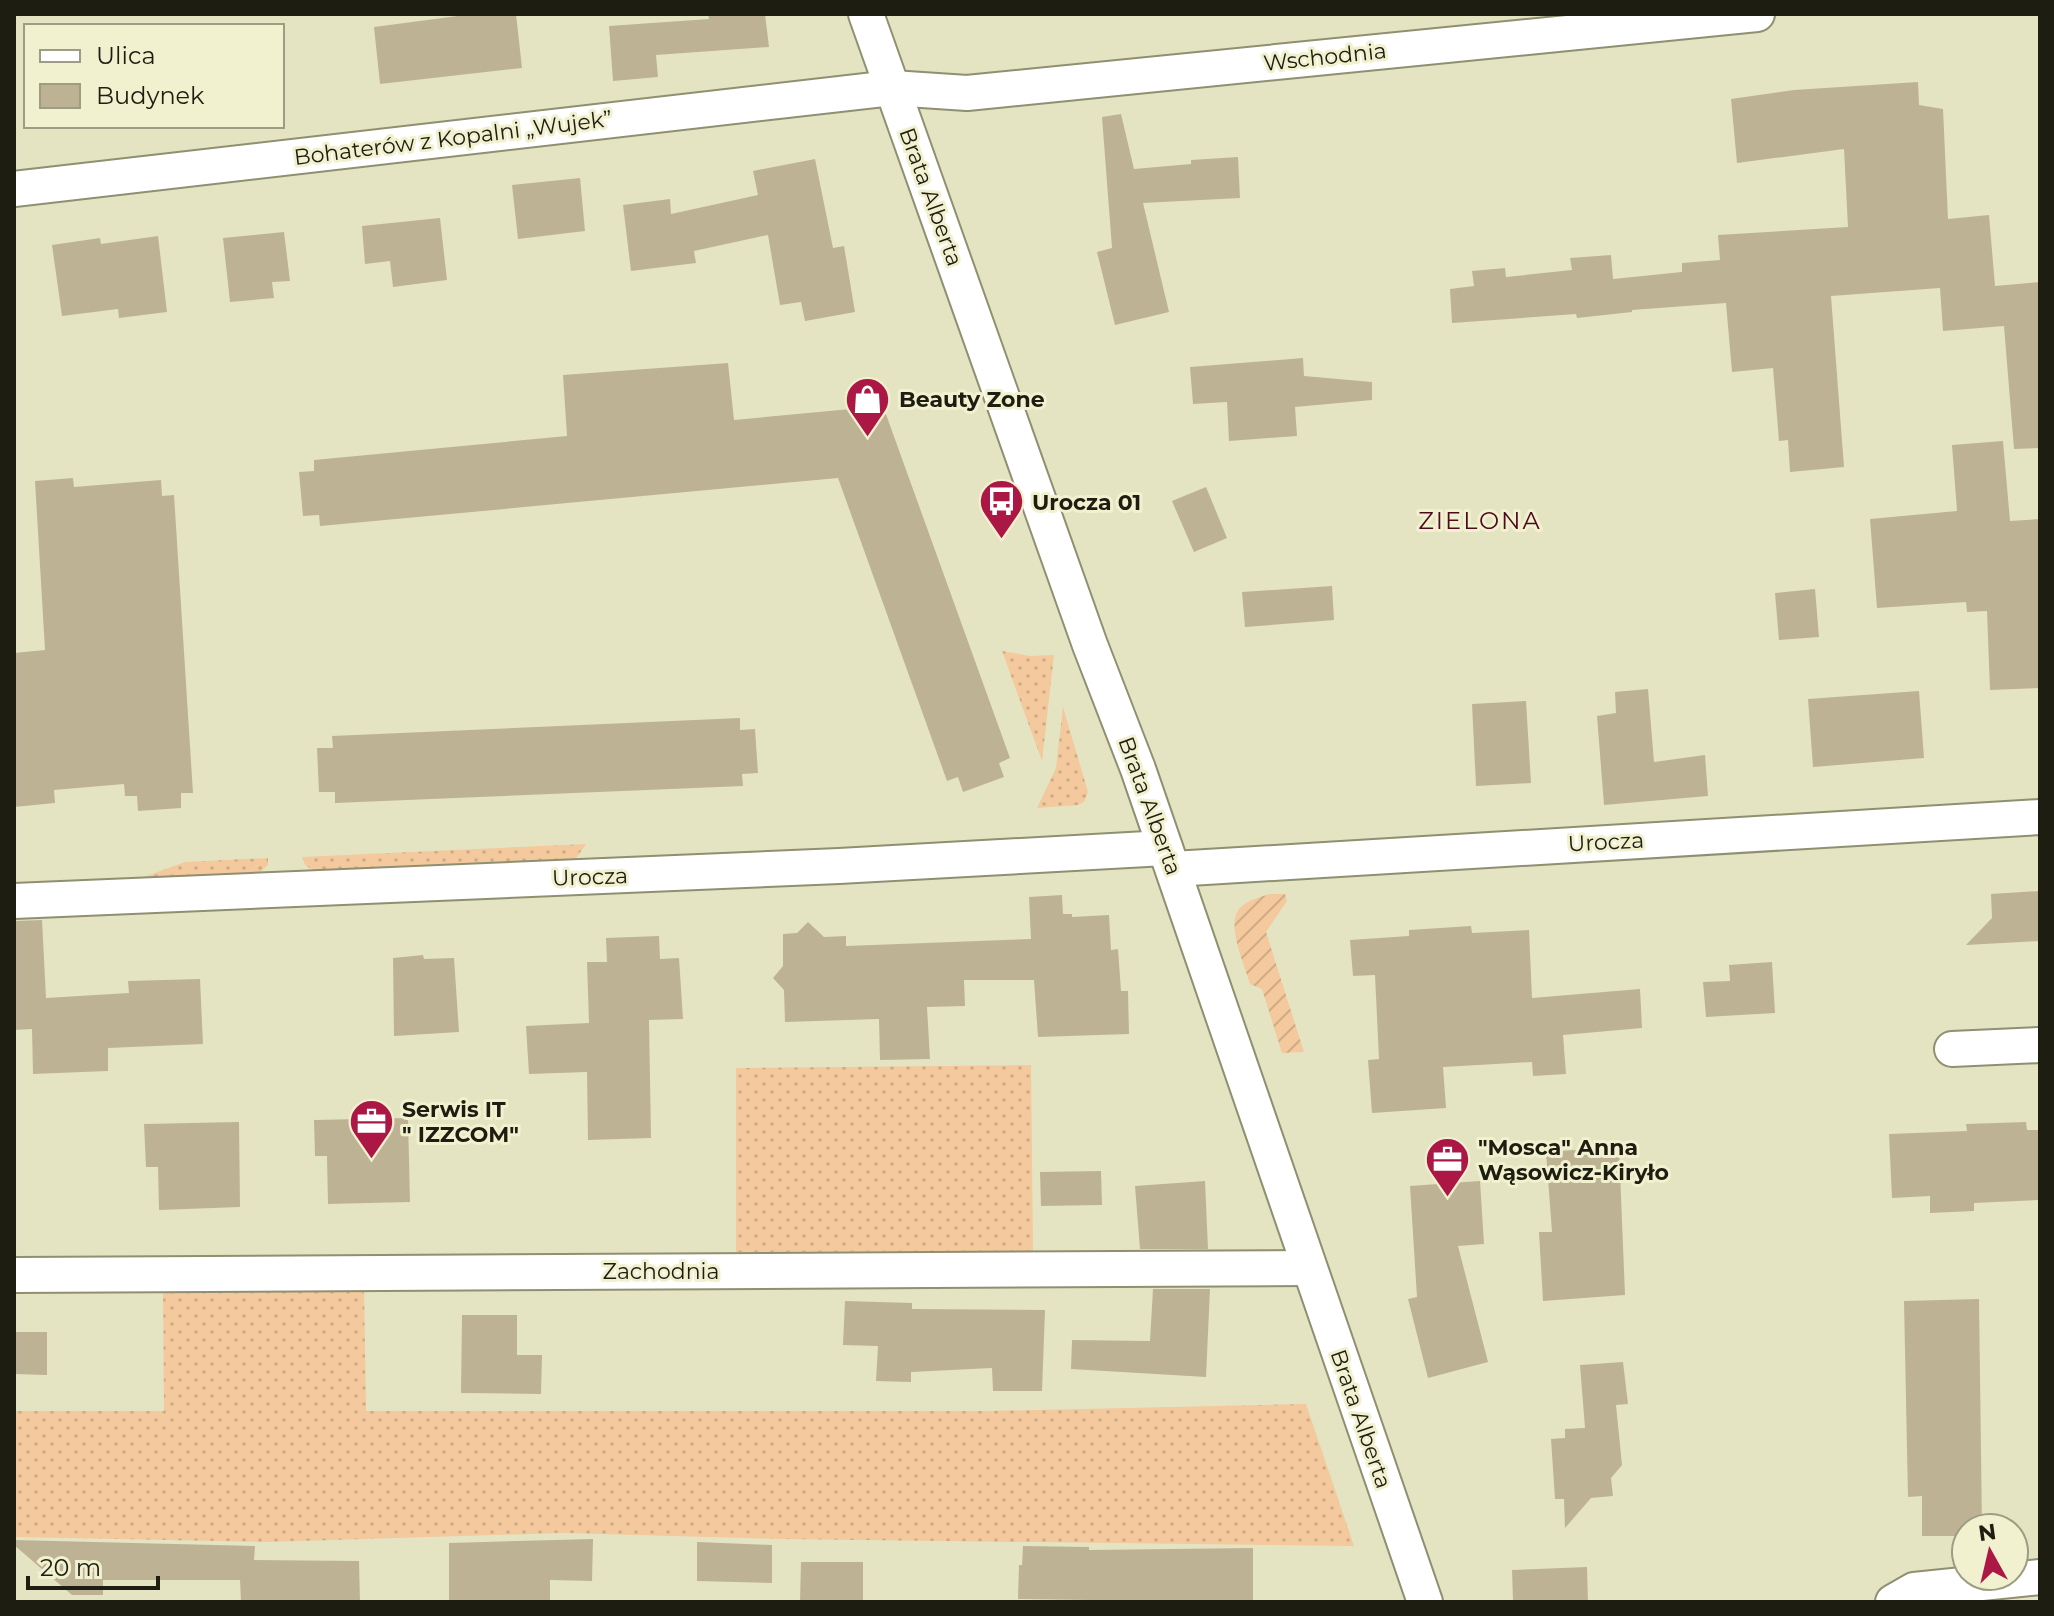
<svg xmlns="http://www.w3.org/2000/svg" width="2054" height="1616" viewBox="0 0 2054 1616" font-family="Montserrat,sans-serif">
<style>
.grass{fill:url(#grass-dots)}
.garden{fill:url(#garden-furrows)}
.building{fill:#beb295}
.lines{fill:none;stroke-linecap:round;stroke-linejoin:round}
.street-casing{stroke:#8f8f71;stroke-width:38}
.street{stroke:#fff;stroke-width:34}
.labels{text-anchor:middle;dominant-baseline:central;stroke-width:6;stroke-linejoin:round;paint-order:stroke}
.street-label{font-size:22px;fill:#1e1d12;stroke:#f1f1d0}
.poi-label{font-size:22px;font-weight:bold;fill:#1e1d12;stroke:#f1f1d0;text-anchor:start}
.neighbourhood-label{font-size:24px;letter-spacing:2px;fill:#4f091d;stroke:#f1f1d0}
</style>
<defs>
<pattern id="grass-dots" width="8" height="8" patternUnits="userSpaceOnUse" patternTransform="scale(2)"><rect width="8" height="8" fill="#f3c99d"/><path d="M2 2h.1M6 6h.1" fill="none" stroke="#d0ac86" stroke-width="1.8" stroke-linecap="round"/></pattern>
<pattern id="garden-furrows" width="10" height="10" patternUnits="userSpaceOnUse" patternTransform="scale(2)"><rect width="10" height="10" fill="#f3c99d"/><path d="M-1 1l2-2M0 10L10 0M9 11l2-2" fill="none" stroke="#d0ac86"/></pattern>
</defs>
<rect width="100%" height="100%" fill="#e4e4c3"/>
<g class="grass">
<polygon points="1002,651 1030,656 1054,655 1042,761"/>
<polygon points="1063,707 1088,792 1084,802 1078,805 1037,808 1056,768"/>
<polygon points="586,844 574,861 316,872 305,865 302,857"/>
<polygon points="268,858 268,865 260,872 141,878 185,862"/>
<polygon points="1031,1065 1033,1251 736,1252 736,1068"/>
<polygon points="364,1287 366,1411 988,1411 1306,1404 1354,1546 783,1539 563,1533 267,1542 14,1537 14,1411 164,1411 163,1288"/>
</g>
<path class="garden" d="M1270 894H1285L1287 901 1266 932 1304 1052 1282 1053 1262 989 1250 984C1245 966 1225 923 1240 908 1248 900 1260 897 1270 894Z"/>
<g class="building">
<polygon points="473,14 516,14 522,68 380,84 374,27"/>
<polygon points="708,14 765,14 769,47 656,55 658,77 613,81 609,26 709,19"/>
<polygon points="1918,82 1919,105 1943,109 1948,219 1989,215 1995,286 2040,282 2040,448 2014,449 2004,326 1943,331 1940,288 1831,296 1844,467 1790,472 1788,440 1779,441 1773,368 1732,372 1726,303 1632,310 1632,312 1577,318 1576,314 1452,323 1450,289 1474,286 1472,271 1505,268 1506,277 1572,270 1570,258 1611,255 1613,279 1682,272 1682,263 1720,260 1718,235 1848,227 1844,149 1737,163 1731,99 1794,90"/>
<polygon points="1121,114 1134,169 1191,164 1191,160 1238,157 1240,198 1143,203 1169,312 1115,325 1097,252 1112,248 1102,117"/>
<polygon points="815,159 833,248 844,246 855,312 805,321 801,302 780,305 768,235 694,251 696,263 631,271 623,205 670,199 671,214 758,195 753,171"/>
<polygon points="580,178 585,231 518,239 512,185"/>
<polygon points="440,218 447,280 393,287 390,261 365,264 362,226"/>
<polygon points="284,232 290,281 272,282 274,298 230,302 223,238"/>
<polygon points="158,236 167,312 119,318 118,309 62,316 52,245 100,238 101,244"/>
<polygon points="1303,358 1304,376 1372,382 1372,400 1295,407 1297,436 1229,441 1227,402 1193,404 1190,367"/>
<polygon points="728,363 734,420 883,406 1010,758 999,763 1004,777 963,792 958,777 947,781 838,478 320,526 319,515 303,516 299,472 314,471 314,460 567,436 563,375"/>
<polygon points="2003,441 2010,521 2040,519 2040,688 1990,690 1987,611 1967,612 1966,602 1877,608 1870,519 1957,511 1952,445"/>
<polygon points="73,478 74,487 161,480 162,496 174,495 193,793 181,793 181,808 138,811 137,796 125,796 124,784 54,790 55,803 14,807 14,653 45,650 35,481"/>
<polygon points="1206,487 1227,538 1194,552 1172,501"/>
<polygon points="1332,586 1334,620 1245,627 1242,592"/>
<polygon points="1815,589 1819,637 1779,640 1775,593"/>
<polygon points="1648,689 1654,762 1705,755 1708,796 1604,805 1597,716 1616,713 1615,692"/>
<polygon points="1919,691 1924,758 1813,767 1808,699"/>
<polygon points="1526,701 1531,783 1476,786 1472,704"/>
<polygon points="740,718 740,730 755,729 758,773 742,774 743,786 335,803 335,792 319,792 317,748 333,748 332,736"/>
<polygon points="2040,891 2040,941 1966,945 1992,918 1991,894"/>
<polygon points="1062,895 1063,914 1072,914 1072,917 1109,915 1111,950 1118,949 1121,991 1128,991 1129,1034 1038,1037 1034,980 964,980 965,1006 927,1007 930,1059 880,1060 879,1019 785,1022 784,990 773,978 783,966 783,934 797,933 808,922 824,937 846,936 846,946 1031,939 1029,897"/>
<polygon points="42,920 46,998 129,993 128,981 200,979 203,1044 108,1048 108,1071 33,1074 32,1029 14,1030 14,921"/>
<polygon points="1471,926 1472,933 1529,930 1532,998 1640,989 1642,1028 1563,1035 1566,1074 1533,1076 1532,1062 1443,1067 1446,1108 1372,1113 1368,1060 1379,1059 1375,975 1353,976 1350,940 1409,936 1409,930"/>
<polygon points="659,936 660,959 679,958 683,1019 649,1020 651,1138 588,1140 587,1072 529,1074 526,1026 589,1023 587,962 607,962 606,938"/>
<polygon points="423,955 424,959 454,958 459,1032 394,1036 393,958"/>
<polygon points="1772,962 1775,1013 1706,1017 1703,982 1730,981 1729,965"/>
<polygon points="408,1118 410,1202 328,1204 327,1156 315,1156 314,1120"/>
<polygon points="239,1122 240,1207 159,1210 158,1167 146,1167 144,1124"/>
<polygon points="2026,1122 2027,1130 2040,1130 2040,1200 1974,1203 1974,1211 1930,1213 1930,1196 1892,1198 1889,1134 1967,1131 1966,1124"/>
<polygon points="1619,1147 1625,1295 1543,1301 1539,1232 1552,1232 1546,1152"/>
<polygon points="1101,1171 1102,1205 1041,1206 1040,1172"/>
<polygon points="1205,1181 1208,1249 1140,1249 1135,1186"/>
<polygon points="1480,1181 1484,1244 1458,1246 1488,1362 1428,1378 1408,1299 1417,1297 1410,1186"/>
<polygon points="1153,1289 1210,1289 1206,1377 1071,1369 1072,1340 1150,1341"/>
<polygon points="1979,1299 1982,1528 1966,1528 1966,1536 1922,1536 1922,1496 1908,1497 1904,1301"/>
<polygon points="845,1301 912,1303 912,1309 1045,1310 1042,1391 993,1391 992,1368 911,1372 911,1382 876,1381 878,1346 843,1345"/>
<polygon points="462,1315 517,1315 517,1355 542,1355 541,1394 461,1393"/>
<polygon points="14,1332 47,1332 47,1375 14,1374"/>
<polygon points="1623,1362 1628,1404 1616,1405 1622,1465 1611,1478 1613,1496 1591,1498 1565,1528 1564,1499 1555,1499 1551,1439 1565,1438 1565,1429 1585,1428 1580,1365"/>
<polygon points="593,1539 592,1581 550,1580 550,1602 449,1602 449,1543"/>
<polygon points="14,1540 255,1546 254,1560 359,1561 360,1602 241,1602 240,1580 103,1580 103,1595 72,1595 14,1545"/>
<polygon points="697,1542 772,1545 772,1583 697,1581"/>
<polygon points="1023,1546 1089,1547 1089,1550 1253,1548 1253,1602 1088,1602 1088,1600 1018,1599 1019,1565 1022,1565"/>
<polygon points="801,1562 863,1562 863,1602 800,1602"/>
<polygon points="1587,1567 1588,1602 1513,1602 1512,1570"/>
</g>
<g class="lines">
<defs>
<g id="street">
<polyline points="866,14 1090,645 1138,769 1425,1602"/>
<polyline points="14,189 892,88 967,93 1757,14"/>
<polyline points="1173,869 2040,817"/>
<polyline points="14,901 839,866 1165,848"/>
<polyline points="1952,1049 2040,1045"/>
<polyline points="14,1275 1308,1268"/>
<polyline points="1893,1602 1914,1590 2040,1577"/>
</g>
</defs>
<use href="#street" class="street-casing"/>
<use href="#street" class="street"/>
</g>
<defs>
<symbol id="shop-pin" viewBox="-11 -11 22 30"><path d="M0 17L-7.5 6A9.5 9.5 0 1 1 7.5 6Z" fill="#ac1845" stroke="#f1f1d0"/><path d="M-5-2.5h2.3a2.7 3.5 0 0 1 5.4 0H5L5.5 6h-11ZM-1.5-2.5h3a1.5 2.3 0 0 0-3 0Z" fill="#fff"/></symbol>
<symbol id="bus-pin" viewBox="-11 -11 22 30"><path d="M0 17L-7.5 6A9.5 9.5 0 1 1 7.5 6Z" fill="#ac1845" stroke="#f1f1d0"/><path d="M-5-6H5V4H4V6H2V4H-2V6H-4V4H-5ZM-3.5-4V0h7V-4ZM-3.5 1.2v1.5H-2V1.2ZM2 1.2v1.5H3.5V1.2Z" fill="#fff"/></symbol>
<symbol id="office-pin" viewBox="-11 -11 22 30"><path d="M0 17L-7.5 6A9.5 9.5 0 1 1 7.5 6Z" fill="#ac1845" stroke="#f1f1d0"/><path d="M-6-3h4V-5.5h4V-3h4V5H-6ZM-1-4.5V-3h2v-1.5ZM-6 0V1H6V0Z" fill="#fff"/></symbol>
</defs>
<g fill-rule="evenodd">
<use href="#shop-pin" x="842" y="374" width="51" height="69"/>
<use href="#bus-pin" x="976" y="476" width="51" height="69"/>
<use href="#office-pin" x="346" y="1096" width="51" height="69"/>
<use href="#office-pin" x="1422" y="1134" width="51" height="69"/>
</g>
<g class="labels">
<g class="street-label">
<text transform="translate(1325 57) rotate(-6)">Wschodnia</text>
<text transform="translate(453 138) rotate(-7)">Bohaterów z Kopalni „Wujek”</text>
<text transform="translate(931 197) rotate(70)">Brata Alberta</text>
<text transform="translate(1150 806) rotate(70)">Brata Alberta</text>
<text transform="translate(1606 842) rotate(-3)">Urocza</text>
<text transform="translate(590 877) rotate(-2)">Urocza</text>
<text x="661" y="1271">Zachodnia</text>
<text transform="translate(1361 1419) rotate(71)">Brata Alberta</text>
</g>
<g class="poi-label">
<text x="899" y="399">Beauty Zone</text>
<text x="1032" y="502">Urocza 01</text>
<text x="402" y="1109">Serwis IT<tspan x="402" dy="25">" IZZCOM"</tspan></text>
<text x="1478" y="1147">"Mosca" Anna<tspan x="1478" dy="25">Wąsowicz-Kiryło</tspan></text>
</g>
<g class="neighbourhood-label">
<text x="1480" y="520">ZIELONA</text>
</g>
</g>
<rect width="2054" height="1616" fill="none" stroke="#1e1d12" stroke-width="32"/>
<rect x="24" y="24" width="260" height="104" fill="#f1f1d0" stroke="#9d9c84" stroke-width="2"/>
<rect x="40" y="50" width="40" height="12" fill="#ffffff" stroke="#9d9c84" stroke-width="2"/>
<text x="96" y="64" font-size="24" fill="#1e1d12">Ulica</text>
<rect x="40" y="84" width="40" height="24" fill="#beb295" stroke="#9d9c84" stroke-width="2"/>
<text x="96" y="104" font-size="24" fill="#1e1d12">Budynek</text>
<g transform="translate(1990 1552) rotate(352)"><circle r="38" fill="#f1f1d0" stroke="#9d9c84" stroke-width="2"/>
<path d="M0-6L14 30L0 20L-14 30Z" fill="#ac1845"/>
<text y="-12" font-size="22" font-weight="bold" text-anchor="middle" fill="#1e1d12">N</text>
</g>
<path d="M28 1576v12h130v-12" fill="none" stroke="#1e1d12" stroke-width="4"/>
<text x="40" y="1576" font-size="24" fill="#1e1d12" stroke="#f1f1d0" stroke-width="6" paint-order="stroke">20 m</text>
</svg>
